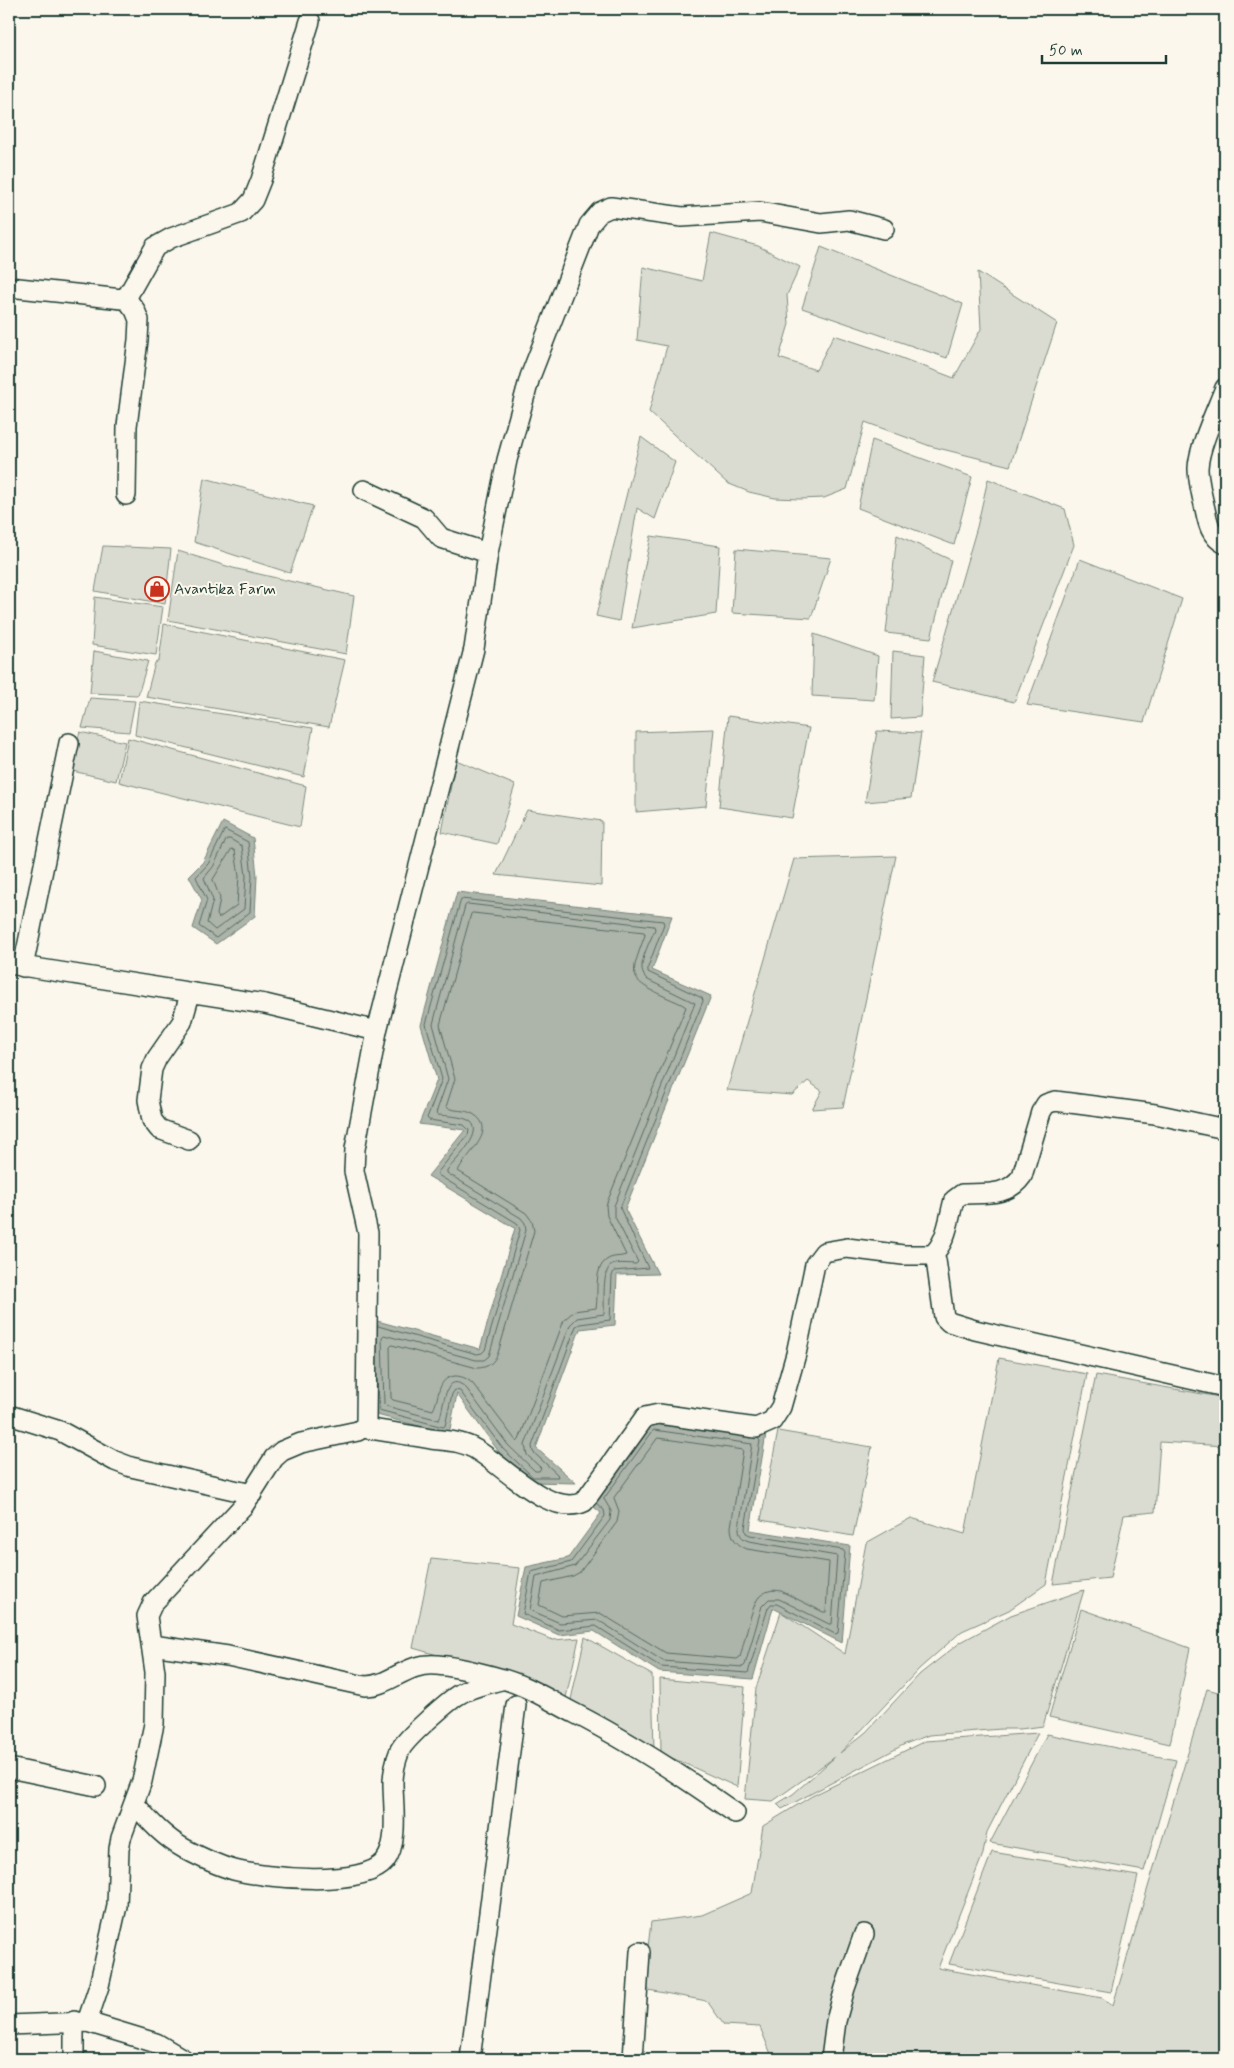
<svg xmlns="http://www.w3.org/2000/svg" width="1234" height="2068" viewBox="0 0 1234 2068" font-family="Mynerve,sans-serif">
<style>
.green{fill:#dbdcd1;stroke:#7d8c82}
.water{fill:#adb4aa;stroke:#74847b}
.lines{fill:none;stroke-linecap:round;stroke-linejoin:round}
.shore{stroke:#586d63;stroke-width:1}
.street-casing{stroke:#1f3d34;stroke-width:22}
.street{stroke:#fbf7ec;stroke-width:19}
.labels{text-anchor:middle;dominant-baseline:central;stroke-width:4;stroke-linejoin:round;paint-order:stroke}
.poi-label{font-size:16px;fill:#1f3d34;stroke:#fbf7ec;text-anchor:start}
</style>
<rect width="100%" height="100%" fill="#fbf7ec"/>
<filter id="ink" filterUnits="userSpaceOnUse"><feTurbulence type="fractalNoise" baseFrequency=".02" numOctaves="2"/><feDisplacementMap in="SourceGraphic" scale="10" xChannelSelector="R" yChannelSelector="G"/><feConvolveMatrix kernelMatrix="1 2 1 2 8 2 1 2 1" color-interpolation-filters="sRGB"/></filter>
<g filter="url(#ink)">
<g class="green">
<polygon points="711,233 758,246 800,267 787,295 789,324 779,358 816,370 834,335 891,354 954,378 981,329 978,272 1057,323 1010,466 930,446 865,422 847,489 824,498 800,499 775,498 749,492 727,483 649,412 667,346 637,340 643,267 702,281"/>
<polygon points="821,247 963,304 947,358 802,308"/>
<polygon points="641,437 675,462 655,519 637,508 619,621 596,616"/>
<polygon points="872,440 972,477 954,545 858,508"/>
<polygon points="204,478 313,506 290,573 194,542"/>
<polygon points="988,479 1065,509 1074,545 1014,702 932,682 977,527"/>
<polygon points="897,535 951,560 931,638 886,633"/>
<polygon points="651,536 720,546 716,614 632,628"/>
<polygon points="103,546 171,549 165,604 95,591"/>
<polygon points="736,549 831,558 811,618 732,613"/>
<polygon points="178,551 233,568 354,596 346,654 168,620"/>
<polygon points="1080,559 1182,599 1144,722 1027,705"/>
<polygon points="95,597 163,607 156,655 92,645"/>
<polygon points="164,624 345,660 329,727 146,697 155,663 159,661"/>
<polygon points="814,634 878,656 874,700 812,696"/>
<polygon points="94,651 148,661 138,695 90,693"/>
<polygon points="893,651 925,655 920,717 891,719"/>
<polygon points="90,698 135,701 129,732 82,728"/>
<polygon points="139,701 313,728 304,777 135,735"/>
<polygon points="728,716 809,728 792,818 719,807"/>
<polygon points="714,729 706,806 636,812 636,732"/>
<polygon points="877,731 921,733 911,798 865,802"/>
<polygon points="80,732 125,742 116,781 68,770"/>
<polygon points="128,738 306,786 300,827 119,782"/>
<polygon points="456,760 515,785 497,844 442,832"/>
<polygon points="527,810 602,821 601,886 496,875"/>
<polygon points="896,856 843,1107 812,1109 822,1091 808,1081 792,1095 727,1090 794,859"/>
<polygon points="999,1358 1087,1374 1046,1584 1009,1610 962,1631 919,1669 840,1753 866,1732 920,1674 961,1642 1011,1615 1084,1590 1043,1726 1020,1729 1001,1729 929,1735 905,1744 782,1809 777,1804 793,1794 835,1757 773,1801 745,1799 756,1688 781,1612 845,1654 866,1543 911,1518 965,1534"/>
<polygon points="1096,1375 1225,1398 1225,1446 1160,1442 1155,1512 1124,1515 1110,1578 1053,1584"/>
<polygon points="778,1431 872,1447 853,1536 761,1520"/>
<polygon points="431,1559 520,1568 511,1624 553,1640 579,1638 565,1702 482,1668 413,1648"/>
<polygon points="1081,1609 1190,1648 1170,1744 1049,1717"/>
<polygon points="585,1637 652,1675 654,1750 570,1704"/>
<polygon points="660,1679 745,1687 737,1787 661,1753"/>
<polygon points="1207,1689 1225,1694 1225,2059 773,2059 760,2027 724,2025 707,2001 643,1989 651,1922 702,1915 752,1893 763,1826 812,1796 925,1741 1038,1733 987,1832 983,1854 938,1968 1102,1998 1113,2005"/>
<polygon points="1047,1734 1176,1760 1144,1871 990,1843"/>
<polygon points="992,1852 1138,1876 1111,1992 949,1964"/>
</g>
<g class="water">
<polygon points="223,822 253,838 257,876 255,916 216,944 193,928 202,900 189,876 203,862"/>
<polygon points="457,892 672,916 652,970 711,996 625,1209 658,1274 617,1275 615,1325 580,1329 536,1448 576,1483 531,1482 499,1452 457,1394 449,1434 373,1414 370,1319 480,1349 515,1228 428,1176 465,1130 419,1124 437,1080 421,1025"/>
<polygon points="648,1417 766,1434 750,1530 850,1546 842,1643 773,1608 753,1679 659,1672 594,1631 559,1635 516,1616 526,1567 568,1558 601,1513 588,1502"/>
</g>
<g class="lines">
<g class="shore">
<polygon points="225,830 248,842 252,876 250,912 216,938 199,926 207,900 196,877 208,864"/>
<polygon points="227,839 230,839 242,846 246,876 244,909 215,930 207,923 213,900 204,878 213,867"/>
<polygon points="232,849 235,851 239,876 237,905 219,918 217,915 220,898 213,880"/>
<path d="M468 904 654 926 655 929C650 943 633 969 648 980L695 1003 614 1206V1215L638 1262 636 1264C629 1264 619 1262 612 1265 601 1271 605 1303 604 1314L577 1318 570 1325 525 1445 527 1455 541 1468 539 1471H535L508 1445 467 1389C444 1366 444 1411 439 1420L386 1406 384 1404 382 1337 384 1335 476 1360H484L489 1356 526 1230 525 1223 521 1218 447 1173V1170C455 1161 488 1130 468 1120 460 1116 447 1116 438 1115L436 1113 448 1079 433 1024 465 906Z"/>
<path d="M473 913 644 932 645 935C630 977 626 979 668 998 674 1001 681 1003 686 1007L606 1205 607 1216 626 1255C621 1257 615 1256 610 1258 592 1266 599 1292 596 1308L574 1311 564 1320 519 1440 517 1442 473 1384C468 1379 462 1376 455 1376 436 1378 440 1398 433 1410L393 1400 391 1398 390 1347 392 1345 477 1368C487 1368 494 1363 498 1353L534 1231 532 1221 526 1213 458 1171C465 1155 500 1130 473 1114 465 1109 454 1112 446 1107L455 1079 440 1025 471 914Z"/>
<polyline points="377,1381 379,1410 443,1427 445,1426 452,1394 455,1390 460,1391 503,1449 533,1477 558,1477 557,1474 533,1452 532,1446 576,1326 580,1324 610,1320 612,1276 614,1271 648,1268 620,1208 703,1001 702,998 648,972 648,967 664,924 663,921 461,899 426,1024 442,1079 427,1118 429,1120 464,1125 469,1130 468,1135 438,1172 438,1175 517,1223 520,1230 485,1350 482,1353 477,1354 378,1326"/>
<path d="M654 1430 752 1444 739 1528C739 1535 742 1539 749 1541L837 1556 832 1624H829L779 1599H769L762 1606 745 1665 743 1667 663 1661 598 1620 560 1623 530 1610 536 1577 575 1566 610 1520 611 1511 604 1499Z"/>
<path d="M658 1438 743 1450 731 1527C731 1538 737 1545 747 1549L829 1562 826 1612H823L781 1591C772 1589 765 1591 759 1597 751 1607 744 1644 740 1657L737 1659 666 1653 600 1613 562 1616 539 1605 543 1583 573 1576 580 1572 617 1522 619 1511 614 1498Z"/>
<polyline points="596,1503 604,1510 605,1516 571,1562 531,1572 523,1614 559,1630 596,1626 661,1667 748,1673 768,1608 771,1604 777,1604 835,1634 838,1633 845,1553 843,1550 750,1535 746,1533 745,1528 760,1441 758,1438"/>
</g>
<defs>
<g id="street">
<polyline points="9,287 122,299 128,295 155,247 171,238 241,213 253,200 261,180 310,21"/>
<polyline points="125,297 135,310 139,320 138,340 127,426 126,495"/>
<path d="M1225 388C1217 409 1199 446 1198 468 1198 481 1202 496 1205 509 1208 524 1211 537 1225 544"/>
<polyline points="364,490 424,518 441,538 488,553"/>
<polyline points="9,964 265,1004 377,1031"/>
<polyline points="23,967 69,743"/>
<polyline points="189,1140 159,1129 152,1120 148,1100 152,1069 157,1058 182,1022 190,994"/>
<path d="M932 1255C947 1243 949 1217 954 1200L962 1194C986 1193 1007 1197 1022 1176L1041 1112 1046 1104 1055 1101 1155 1114 1225 1129"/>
<polyline points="9,1415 60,1431 115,1461 131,1467 252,1494"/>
<path d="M363 1428C386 1431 409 1435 431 1439 446 1441 462 1441 475 1449 503 1465 550 1518 584 1502L645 1417 659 1414 756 1428 772 1421 781 1407 796 1354 815 1264 824 1252 847 1248 903 1255H932L936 1260 944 1317 949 1322 975 1330 1225 1387"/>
<path d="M152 1645 228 1656 365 1686C391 1686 406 1662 437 1665 459 1667 502 1677 522 1686 541 1694 558 1705 576 1714 632 1743 684 1777 735 1813"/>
<polyline points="9,1768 96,1786"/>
<path d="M135 1804C150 1822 165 1838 185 1849 200 1857 219 1866 234 1870 265 1878 364 1888 385 1861 399 1843 393 1805 393 1783 393 1771 396 1760 400 1750 406 1738 446 1703 458 1695 470 1687 487 1684 501 1680"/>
<polyline points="87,2022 99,1986 117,1906 119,1849 121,1838 142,1781 154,1724 155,1672 147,1616 153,1603 244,1505 274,1458 282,1451 301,1443 358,1431 366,1425 368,1233 354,1171 355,1149 377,1031 474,649 488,553 507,460 530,377 589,225 600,212 611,207 682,217 760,212 821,223 849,220 884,229"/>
<polyline points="9,2025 87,2022 156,2043 183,2059"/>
<polyline points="74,2059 74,2021"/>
<polyline points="470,2059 516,1705"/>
<polyline points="633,2059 640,1952"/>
<polyline points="831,2059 836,2021 845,1988 864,1934"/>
</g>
</defs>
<use href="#street" class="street-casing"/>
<use href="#street" class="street"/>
</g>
</g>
<defs>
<symbol id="shop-ring" viewBox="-11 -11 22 22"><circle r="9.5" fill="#fbf7ec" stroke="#c8321e" stroke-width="1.5"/><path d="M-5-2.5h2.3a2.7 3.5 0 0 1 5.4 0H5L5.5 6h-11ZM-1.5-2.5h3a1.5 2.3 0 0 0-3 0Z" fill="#c8321e"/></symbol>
</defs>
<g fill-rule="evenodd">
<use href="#shop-ring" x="143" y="575" width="28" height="28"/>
</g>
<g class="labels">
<g class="poi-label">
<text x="174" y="589">Avantika Farm</text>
</g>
</g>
<rect width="1234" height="2068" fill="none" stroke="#fbf7ec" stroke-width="30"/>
<rect x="15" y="15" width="1204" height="2038" fill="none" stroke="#1f3d34" stroke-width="2" filter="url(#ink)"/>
<path d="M1042 55v8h124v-8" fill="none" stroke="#1f3d34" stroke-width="2.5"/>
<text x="1049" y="55" font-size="15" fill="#1f3d34" stroke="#fbf7ec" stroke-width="4" paint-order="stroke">50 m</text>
</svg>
